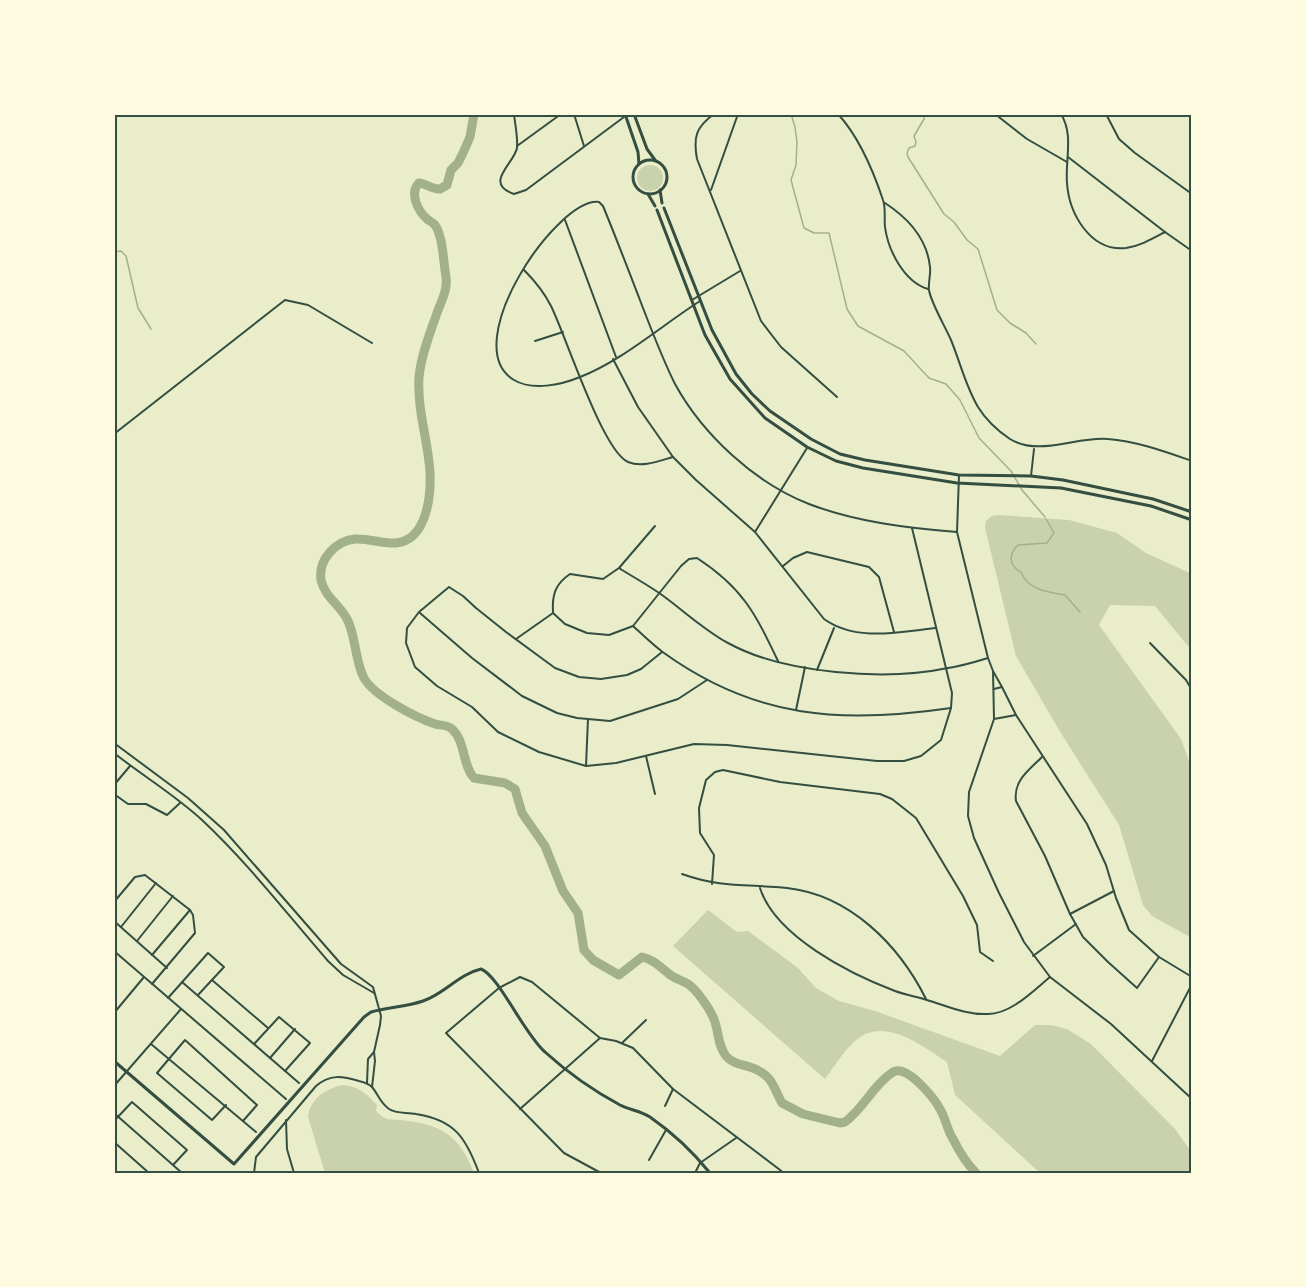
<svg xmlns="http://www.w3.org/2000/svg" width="1306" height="1287" viewBox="0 0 1306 1287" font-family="Raleway,sans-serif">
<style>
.green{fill:#cad2ad}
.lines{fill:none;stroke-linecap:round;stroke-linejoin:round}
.stream{stroke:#a3b18a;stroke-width:1.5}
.river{stroke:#a3b18a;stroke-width:9}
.minor{stroke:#344e41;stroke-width:2}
.tertiary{stroke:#344e41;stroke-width:3}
.neatline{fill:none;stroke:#344e41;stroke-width:2}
</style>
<rect width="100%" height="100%" fill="#e9edc9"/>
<g class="green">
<circle cx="650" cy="178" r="13"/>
<polygon points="1000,515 1069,520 1117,533 1146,553 1192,574 1192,651 1155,606 1110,605 1099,625 1181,739 1192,769 1192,938 1152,916 1143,905 1119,825 1059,730 1016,656 985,528 986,521 992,516"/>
<path d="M708 910 737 932 748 931 798 968 816 988 839 1001 875 1011 1000 1056 1035 1025H1051L1067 1029 1091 1044 1175 1129 1192 1153V1173H1040L955 1095 947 1062C922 1046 883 1014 854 1042 843 1052 834 1067 825 1079L673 946Z"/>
<path d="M342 1085C358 1086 366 1093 377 1105L376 1111C386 1121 387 1119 400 1120 440 1124 459 1134 474 1173H325L308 1117C310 1099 325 1089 342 1085Z"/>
</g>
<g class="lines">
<g class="stream">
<polyline points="791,114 795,127 797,142 796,165 791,180 804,228 814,233 829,233 847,309 858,326 904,351 929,378 946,384 960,400 979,438 1011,471 1022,490 1045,517"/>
<polyline points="924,114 924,119 914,136 916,142 915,146 909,148 907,153 908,157 944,214 954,222 967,240 978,249 997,310 1010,323 1026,333 1036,344"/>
<polyline points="114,252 121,251 126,256 138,308 151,329"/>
<path d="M1046 519 1054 533 1047 543 1018 545C1008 555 1009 566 1021 572 1028 590 1047 592 1065 595L1080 612"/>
</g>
<path class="river" d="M474 114 470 137 463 153 458 163 451 170 447 185 440 189C432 189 427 184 419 183 409 193 418 211 427 219 429 221 432 222 434 224 437 227 439 233 440 237 443 246 444 266 446 277 448 291 440 303 436 316 429 335 421 357 419 377 417 410 428 440 430 472 431 496 427 540 396 543 382 544 369 538 355 539 335 541 318 560 321 580 325 598 341 605 348 621 356 638 355 661 364 678 374 696 415 717 435 724 441 726 447 724 452 729 466 742 462 765 474 778L505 783 515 789 522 813 545 846 563 891 578 913 584 950 593 960 619 975 642 957C654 960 659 966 668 973 674 979 682 980 688 984 697 990 709 1008 713 1017 719 1029 717 1045 726 1056 734 1066 748 1064 759 1071 773 1078 775 1091 782 1103L803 1114 840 1123 845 1122C864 1108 873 1085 893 1072 907 1064 934 1098 940 1109 946 1119 947 1130 953 1139 959 1151 966 1163 976 1173"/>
<g class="minor">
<path d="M514 114C515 124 518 137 517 148 514 164 483 183 514 194L526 190 628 114"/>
<polyline points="574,114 584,146"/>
<path d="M714 114C696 127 693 137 697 159L761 321 781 347 837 397"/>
<path d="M838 114C859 137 873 170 883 200 886 208 884 218 885 227 888 250 904 282 928 289"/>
<polyline points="995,114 1027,139 1067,162"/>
<path d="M1061 114C1074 135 1065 160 1067 183 1069 213 1090 252 1126 248 1140 246 1152 239 1165 232"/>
<polyline points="1106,114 1119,139 1135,153 1192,194"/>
<polyline points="517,146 561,114"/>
<polyline points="1068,157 1165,232 1192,251"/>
<polyline points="711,190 738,114"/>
<path d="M885 203C908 218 927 238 930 267 931 274 928 283 929 290 931 303 945 326 951 340 960 362 966 387 978 407 986 420 998 431 1010 439 1039 457 1077 436 1108 439 1136 441 1166 452 1192 461"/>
<polyline points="565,220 616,357"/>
<path d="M524 270C535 281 544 292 551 306 566 336 602 450 628 462 642 468 659 461 673 457"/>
<polyline points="692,300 740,271"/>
<path d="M700 301C661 326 623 360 580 377 561 385 532 391 514 380 456 346 557 197 599 202L603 206C617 240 630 274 643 308 653 334 663 360 675 384 703 435 755 483 809 504 856 522 907 528 957 532"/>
<polyline points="535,341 563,332"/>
<path d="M613 359 638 407 673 457 696 480 755 532 824 619C856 642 899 632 936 628"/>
<polyline points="114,434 285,300 308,305 372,343"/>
<polyline points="959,475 957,532 988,658 993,671 1002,687"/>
<polyline points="1031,476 1034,449"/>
<polyline points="755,532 807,448"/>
<polyline points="783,566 793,558 807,552 869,567 879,577 894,632"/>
<path d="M619 568C633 577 648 585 662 595 684 611 704 630 728 643 784 674 886 681 948 668 962 666 975 662 988 658"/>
<path d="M553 612C552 595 555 584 570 574L603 579 619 568 655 526"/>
<polyline points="420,613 472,658 522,696 557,713 577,718 610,721 678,699 707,680"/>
<path d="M553 613 565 624 587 633 609 635 633 626 681 566 689 559 697 558C743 588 755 613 778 661"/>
<path d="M633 626C643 635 653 645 664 653 756 719 842 724 951 708"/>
<polyline points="516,639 553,613"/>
<polyline points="1150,643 1186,680 1192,690"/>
<polyline points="662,652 641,669 627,675 601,679 579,677 555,668 506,632 476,608 463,596 449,587 419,612 407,628 406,643 415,667 437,686 472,707 498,732 539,752 586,766 616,763 694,744 727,745 877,761 904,761 921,756 941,740 951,708 952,693 912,528"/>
<polyline points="817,670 834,628"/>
<polyline points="993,671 994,719 969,792 968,816 974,838 999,893 1024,942 1050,977 1111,1024 1192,1099"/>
<polyline points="796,710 805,667"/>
<polyline points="1016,715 1087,824 1106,865 1116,898 1129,930 1159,957 1192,977"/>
<polyline points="994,719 1016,715 1002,687 994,689"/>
<polyline points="114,743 188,798 224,830 341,964 373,987 381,1016 380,1025 374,1052 375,1061 372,1087"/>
<path d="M114 753C143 776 175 795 202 820 248 863 287 914 328 961L343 975 374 993"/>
<polyline points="646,756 655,794"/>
<path d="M1042 757C1029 770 1013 781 1016 801L1045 856 1070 914 1083 937 1108 962 1137 988 1159 957"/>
<polyline points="586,766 588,719"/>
<polyline points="114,785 130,766"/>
<polyline points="114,794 128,804 146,804 167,815 180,803"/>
<path d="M682 874C721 888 748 884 787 888 850 895 899 945 926 999"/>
<polyline points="712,884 714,855 700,833 699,808 706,780 715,772 723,770 780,782 880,794 892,799 916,818 963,896 977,925 980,952 993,961"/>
<path d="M760 888C775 936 850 974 895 991 906 995 918 997 930 1001 949 1007 968 1015 988 1014 1011 1014 1033 991 1050 977"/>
<polyline points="114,902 135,877 145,875 190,910 193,915 195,933 152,984"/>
<polyline points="1070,914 1114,891"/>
<polyline points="114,921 167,968"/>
<polyline points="121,927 156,883"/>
<polyline points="137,941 173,896"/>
<polyline points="114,951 286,1099"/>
<polyline points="152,955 190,910"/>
<polyline points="1033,956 1076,924"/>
<polyline points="212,980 268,1028"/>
<polyline points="182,982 299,1083"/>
<polyline points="168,998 208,953 224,967 198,995"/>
<polyline points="114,1013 144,977"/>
<polyline points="255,1043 279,1017 310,1043 285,1071"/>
<polyline points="622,1043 646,1020"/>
<polyline points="151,1044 256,1132"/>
<polyline points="270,1058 295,1029"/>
<polyline points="1152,1061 1192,984"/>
<polyline points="367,1083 368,1059 374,1052"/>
<polyline points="114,1086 181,1009"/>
<polyline points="226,1105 212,1120 157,1073 185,1040 257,1105 243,1121"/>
<polyline points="665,1106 673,1089"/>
<polyline points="520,1109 600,1038"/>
<polyline points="114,1113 182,1173"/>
<polyline points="286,1120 287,1149 294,1173"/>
<polyline points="114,1121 132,1102 187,1150 173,1165"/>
<polyline points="114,1142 149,1173"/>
<polyline points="649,1160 666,1130"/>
<polyline points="114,1171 117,1173"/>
<path d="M254 1173 256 1157 316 1086C330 1074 342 1076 359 1081 363 1082 368 1083 372 1087 378 1094 380 1103 389 1109 396 1114 407 1112 416 1114 455 1120 466 1138 479 1173"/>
<polyline points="601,1173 564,1153 446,1033 499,988 520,977 532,982 600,1038 616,1041 633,1048 673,1089 784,1173"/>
<polyline points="695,1173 700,1163 736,1138"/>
</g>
<g class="tertiary">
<polyline points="625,114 638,152 639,164"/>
<polyline points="634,114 647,149 655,160"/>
<circle cx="650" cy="177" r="17"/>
<polyline points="660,190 662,203"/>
<polyline points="648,194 655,206"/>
<polyline points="664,208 712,330 736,374 752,394 770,411 811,439 840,454 865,460 959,475 1031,476 1063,480 1153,499 1192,512"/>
<polyline points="657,210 705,335 730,379 765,418 807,447 836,461 863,468 957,483 1061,488 1151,506 1192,520"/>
<path d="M114 1061 234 1164 364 1017 371 1012C388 1007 406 1007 423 1001 444 994 459 974 481 969 499 976 524 1034 545 1052 567 1072 594 1091 620 1105 630 1110 641 1111 650 1117 673 1133 693 1152 710 1173"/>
</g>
</g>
<rect width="1306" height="1287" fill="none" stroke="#fefae0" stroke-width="231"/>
<rect x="116" y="116" width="1074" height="1056" class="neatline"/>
</svg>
